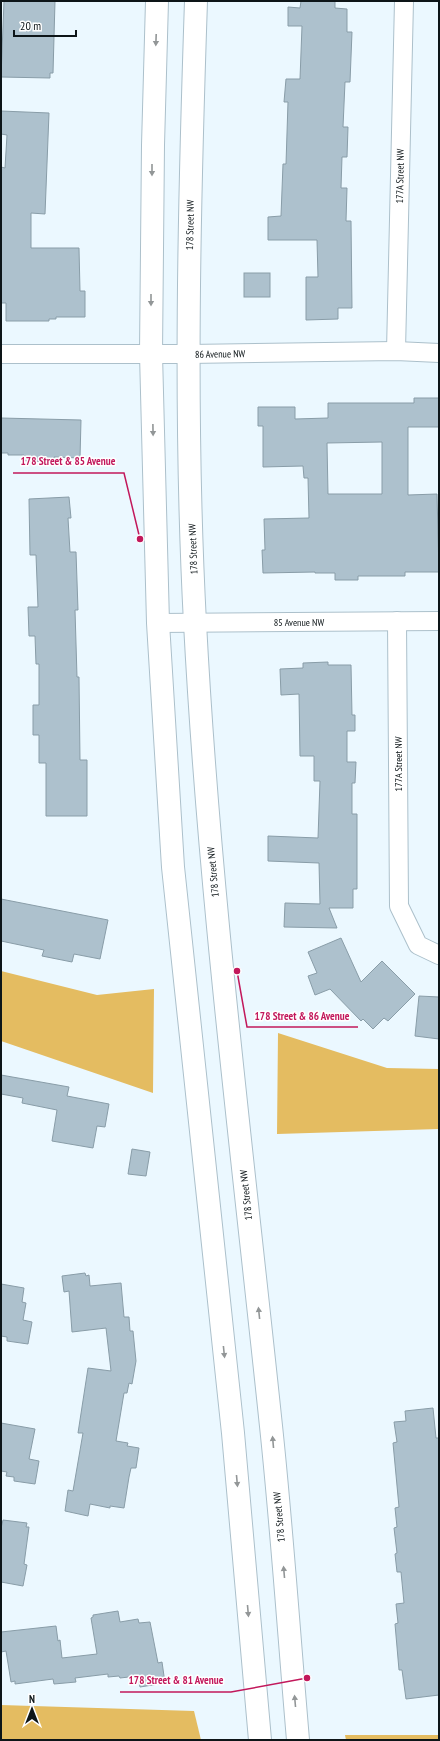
<svg xmlns="http://www.w3.org/2000/svg" width="440" height="1741" viewBox="0 0 440 1741" font-family="'PT Sans Narrow',sans-serif">
<style>
.green{fill:#e4bc61}
.building{fill:#adc1cd;stroke:#899da8;fill-rule:evenodd}
.lines{fill:none;stroke-linecap:round;stroke-linejoin:round}
.street-casing{stroke:#acc0cb;stroke-width:20}
.secondary-casing{stroke:#acc0cb;stroke-width:24}
.street{stroke:#fff;stroke-width:18}
.secondary{stroke:#fff;stroke-width:22}
.oneway{fill:#929697}
.labels{text-anchor:middle;dominant-baseline:central;stroke-width:3;stroke-linejoin:round;paint-order:stroke}
.street-label{font-size:10px;fill:#0d1518;stroke:#fff}
.leader{fill:none;stroke:#c2185b;stroke-width:1.5}
.callout-dot{fill:#c2185b;stroke:#fff;stroke-width:1.5}
.callout-label{font-size:11px;text-anchor:middle;font-weight:bold;fill:#c2185b;stroke:#fff;stroke-width:3;stroke-linejoin:round;paint-order:stroke}
</style>
<rect width="100%" height="100%" fill="#ebf8ff"/>
<g class="green">
<polygon points="1,971 97,995 154,989 153,1093 1,1041"/>
<polygon points="278,1033 387,1068 439,1069 439,1129 277,1134"/>
<polygon points="1,1705 194,1711 201,1740 1,1740"/>
<polygon points="345,1735 439,1735 439,1740 346,1740"/>
</g>
<g class="building">
<polygon points="4,1 55,1 53,73 50,73 50,78 1,77"/>
<polygon points="301,1 335,1 335,8 347,9 347,32 352,32 350,82 345,82 343,127 348,127 347,157 342,157 341,188 347,188 346,221 351,221 352,308 338,308 338,319 306,320 306,277 318,277 317,240 268,240 268,217 281,216 283,164 286,164 288,102 284,102 286,79 300,79 302,26 288,26 288,7 300,8"/>
<polygon points="1,111 49,113 45,214 31,213 31,248 79,248 80,291 85,291 85,317 56,317 56,319 49,319 49,321 6,321 6,303 1,303 1,167 5,168 7,135 1,134"/>
<rect x="244" y="273" width="26" height="24"/>
<path d="M414 398H439V427H408V495L437 494 439 572H405V576H358V580H335V573H315V572L263 573 262 550H265L264 519 309 518 308 478H304L303 466 263 467V426H258V407H295V419L328 418V403H414ZM382 442V494H328L327 443Z"/>
<polygon points="1,418 81,420 80,458 54,457 54,462 26,461 24,460 24,455 8,455 8,453 1,453"/>
<polygon points="69,497 71,518 68,518 70,552 76,552 78,610 75,610 77,677 79,677 80,760 87,760 87,816 46,816 46,763 39,763 39,735 33,735 33,705 39,705 39,664 36,664 35,636 29,636 28,607 38,607 36,555 30,555 29,499"/>
<polygon points="328,662 328,665 351,665 352,715 355,715 355,731 347,731 347,762 356,762 355,783 352,783 352,814 357,814 357,889 353,889 353,908 329,908 337,928 284,927 285,903 320,904 319,863 268,861 268,836 318,838 320,781 314,781 314,756 300,756 299,694 281,695 280,669 303,668 303,663"/>
<polygon points="1,899 108,920 100,959 74,954 72,962 42,956 44,950 1,941"/>
<polygon points="341,938 361,982 382,961 415,994 388,1021 384,1018 373,1029 363,1019 361,1021 330,989 315,995 308,976 317,973 308,952"/>
<polygon points="419,996 439,997 439,1039 415,1036"/>
<polygon points="1,1075 69,1087 67,1096 109,1104 105,1127 97,1126 93,1148 52,1141 57,1110 22,1103 23,1098 1,1094"/>
<polygon points="132,1149 150,1152 146,1176 128,1174"/>
<polygon points="85,1273 86,1276 89,1275 90,1286 121,1283 124,1317 129,1317 130,1331 133,1331 136,1361 132,1384 129,1383 127,1393 124,1393 116,1441 128,1443 127,1446 139,1448 136,1468 131,1468 129,1477 124,1508 110,1506 110,1508 90,1504 88,1516 65,1511 68,1490 73,1491 83,1433 78,1433 88,1368 111,1371 106,1328 72,1332 69,1291 64,1292 62,1276"/>
<polygon points="1,1284 24,1288 22,1302 26,1303 23,1320 32,1322 28,1344 7,1341 7,1337 1,1336"/>
<polygon points="433,1408 436,1438 439,1438 439,1695 406,1699 402,1670 399,1670 395,1624 398,1623 396,1604 404,1603 401,1572 397,1572 395,1554 397,1553 394,1528 397,1527 395,1508 399,1507 393,1443 397,1442 394,1422 406,1421 405,1411"/>
<polygon points="1,1423 35,1429 29,1459 39,1461 35,1484 14,1481 14,1477 6,1476 7,1472 1,1471"/>
<polygon points="3,1520 27,1523 26,1527 29,1527 24,1564 27,1565 23,1586 1,1582 1,1528"/>
<polygon points="118,1611 120,1622 138,1619 139,1623 150,1622 158,1663 162,1662 165,1683 140,1687 138,1676 120,1678 119,1676 108,1677 108,1674 75,1678 76,1682 54,1684 53,1679 15,1684 15,1681 11,1682 6,1651 1,1652 1,1632 56,1626 58,1641 60,1640 62,1658 97,1654 91,1618 93,1617 93,1615"/>
</g>
<g class="lines">
<defs>
<g id="street">
<polyline points="396,351 404,1"/>
<polyline points="1,354 188,354 396,351 439,353"/>
<polyline points="397,621 399,906 418,945 439,955"/>
<polyline points="158,623 439,621"/>
</g>
<g id="secondary">
<polyline points="157,1 153,145 151,354 158,623 173,867 233,1433 260,1740"/>
<path d="M196 1C189 208 184 416 195 623 209 892 243 1158 271 1426 282 1530 289 1635 298 1740"/>
</g>
</defs>
<use href="#street" class="street-casing"/>
<use href="#secondary" class="secondary-casing"/>
<use href="#street" class="street"/>
<use href="#secondary" class="secondary"/>
</g>
<defs><path id="oneway-solid" d="M-6-.8H1V-3.2L6.5 0L1 3.2V.8H-6Z"/></defs>
<g class="oneway">
<use href="#oneway-solid" transform="translate(156 40) rotate(92)"/>
<use href="#oneway-solid" transform="translate(152 170) rotate(90)"/>
<use href="#oneway-solid" transform="translate(151 300) rotate(90)"/>
<use href="#oneway-solid" transform="translate(153 430) rotate(89)"/>
<use href="#oneway-solid" transform="translate(259 1313) rotate(-96)"/>
<use href="#oneway-solid" transform="translate(224 1352) rotate(84)"/>
<use href="#oneway-solid" transform="translate(273 1442) rotate(-95)"/>
<use href="#oneway-solid" transform="translate(237 1481) rotate(85)"/>
<use href="#oneway-solid" transform="translate(284 1572) rotate(-95)"/>
<use href="#oneway-solid" transform="translate(248 1611) rotate(85)"/>
<use href="#oneway-solid" transform="translate(295 1701) rotate(-95)"/>
</g>
<g class="labels">
<g class="street-label">
<text transform="translate(400 176) rotate(-89)">177A Street NW</text>
<text transform="translate(190 225) rotate(-89)">178 Street NW</text>
<text transform="translate(220 354) rotate(-1)">86 Avenue NW</text>
<text transform="translate(193 549) rotate(-92)">178 Street NW</text>
<text x="299" y="622">85 Avenue NW</text>
<text transform="translate(398 764) rotate(-90)">177A Street NW</text>
<text transform="translate(213 872) rotate(-95)">178 Street NW</text>
<text transform="translate(246 1195) rotate(-96)">178 Street NW</text>
<text transform="translate(279 1517) rotate(-95)">178 Street NW</text>
</g>
</g>
<path class="leader" d="M140 539L124 473H13M237 971L247 1027H358M307 1678L231 1692H120"/>
<g class="callout-dot">
<circle cx="140" cy="539" r="4"/>
<circle cx="237" cy="971" r="4"/>
<circle cx="307" cy="1678" r="4"/>
</g>
<g class="callout-label">
<text x="68" y="465">178 Street &amp; 85 Avenue</text>
<text x="302" y="1020">178 Street &amp; 86 Avenue</text>
<text x="176" y="1684">178 Street &amp; 81 Avenue</text>
</g>
<rect width="440" height="1741" fill="none" stroke="#0d1518" stroke-width="4"/>
<g transform="translate(32 1709)" stroke="#ffffff" stroke-width="3" paint-order="stroke">
<path d="M0-3L7 15L0 10L-7 15Z" fill="#0d1518"/>
<text y="-6" font-size="11" font-weight="bold" text-anchor="middle" fill="#0d1518">N</text>
</g>
<path d="M14 30v6h62v-6" fill="none" stroke="#0d1518" stroke-width="2"/>
<text x="20" y="30" font-size="12" fill="#0d1518" stroke="#ffffff" stroke-width="3" paint-order="stroke">20 m</text>
</svg>
